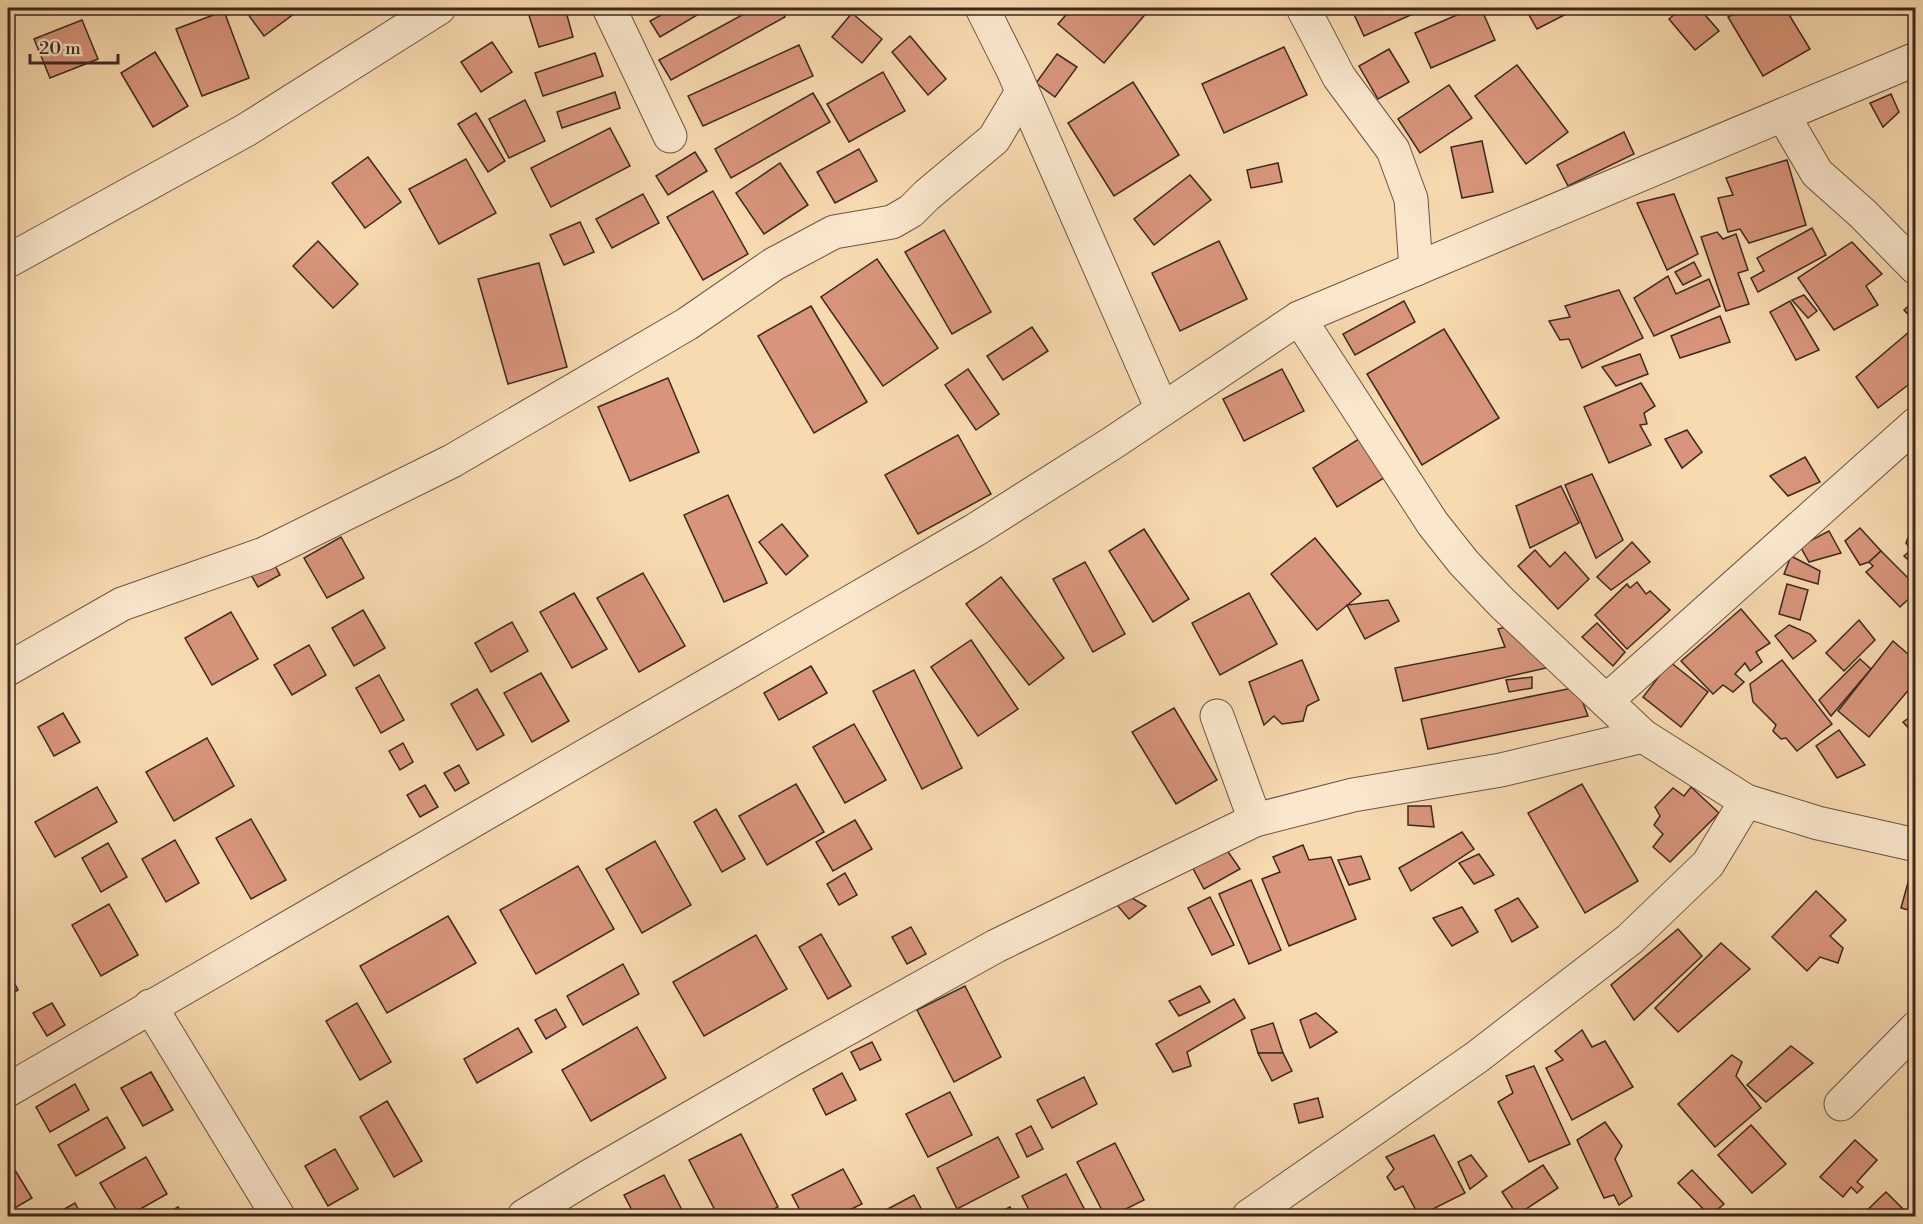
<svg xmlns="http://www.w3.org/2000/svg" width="1923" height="1224" viewBox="0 0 1923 1224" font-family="'Libre Bodoni',serif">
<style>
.building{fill:#d8957b;stroke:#3c2820;stroke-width:1.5}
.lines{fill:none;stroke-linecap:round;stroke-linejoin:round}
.minor-casing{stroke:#6b5444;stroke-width:35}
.minor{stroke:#fae7cc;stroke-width:33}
</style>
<rect width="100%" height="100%" fill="#f8dab0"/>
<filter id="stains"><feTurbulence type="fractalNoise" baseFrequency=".00333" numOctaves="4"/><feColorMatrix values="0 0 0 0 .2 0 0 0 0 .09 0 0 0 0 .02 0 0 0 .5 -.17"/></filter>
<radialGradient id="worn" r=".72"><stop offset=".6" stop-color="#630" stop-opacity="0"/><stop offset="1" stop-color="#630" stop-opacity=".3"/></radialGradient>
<g class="building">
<polygon points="254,8 291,8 295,13 264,36 247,13"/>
<polygon points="532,8 565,8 573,37 539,47 527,9"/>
<polygon points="674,8 709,8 660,37 650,21"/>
<polygon points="755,8 780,8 785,17 671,80 659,60"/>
<polygon points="1072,8 1144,8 1148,11 1104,63 1058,24"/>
<polygon points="1351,8 1426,8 1364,36"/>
<polygon points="1473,8 1481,8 1495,40 1431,68 1415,33"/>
<polygon points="1525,8 1578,8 1537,29"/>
<polygon points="1682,8 1699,8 1719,31 1695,50 1669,19"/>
<polygon points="1745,8 1785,8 1810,49 1763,76 1728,17"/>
<polygon points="224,11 249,78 202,96 176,29"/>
<polygon points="852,13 882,39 862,63 832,37"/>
<polygon points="82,20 98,59 50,78 34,39"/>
<polygon points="910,36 946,79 928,95 892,52"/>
<polygon points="492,42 512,72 481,92 461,62"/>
<polygon points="799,45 813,76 703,126 688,96"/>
<polygon points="1284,47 1307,95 1224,133 1202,84"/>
<polygon points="1389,49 1409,82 1378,99 1359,66"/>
<polygon points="155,52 188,106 153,127 121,73"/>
<polygon points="595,53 603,76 543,96 535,73"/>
<polygon points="1057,54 1077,67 1055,97 1036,83"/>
<polygon points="1517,65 1568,132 1526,164 1475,96"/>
<polygon points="883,72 905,111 849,142 827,104"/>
<polygon points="1133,82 1179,155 1114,196 1068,123"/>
<polygon points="1449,85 1472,118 1420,153 1398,119"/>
<polygon points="615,92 620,108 562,128 557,112"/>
<polygon points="813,93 830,122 731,178 715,149"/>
<polygon points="1891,94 1899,112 1883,127 1870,103"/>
<polygon points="525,100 545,141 509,158 489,119"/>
<polygon points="476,113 505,161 488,172 458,124"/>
<polygon points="610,128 630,166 551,207 531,168"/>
<polygon points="1624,132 1634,154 1568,186 1557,165"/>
<polygon points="1482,141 1493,192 1462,198 1451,147"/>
<polygon points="859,149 877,181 835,203 817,172"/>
<polygon points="695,152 707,171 668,195 656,176"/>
<polygon points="368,157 401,202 365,228 332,183"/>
<polygon points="466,159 496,213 439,244 409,189"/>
<polygon points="1787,160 1806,225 1749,243 1740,229 1728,232 1718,198 1733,195 1726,178"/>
<polygon points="780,163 808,205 764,234 736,193"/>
<polygon points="1278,163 1282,182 1251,188 1247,170"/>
<polygon points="1190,175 1211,200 1154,245 1134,219"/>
<polygon points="713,191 748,254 703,280 667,217"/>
<polygon points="643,194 659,223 612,248 596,219"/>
<polygon points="1674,194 1698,254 1667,270 1637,203"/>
<polygon points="580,222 594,252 564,265 550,235"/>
<polygon points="1812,228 1826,255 1758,292 1751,278 1764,271 1757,258"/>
<polygon points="944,230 991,312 952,334 905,252"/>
<polygon points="1717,232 1723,239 1736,234 1748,270 1738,273 1749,304 1726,311 1701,237"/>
<polygon points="318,241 358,284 333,308 293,266"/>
<polygon points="1219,241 1247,299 1180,331 1152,273"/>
<polygon points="1852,242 1882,274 1866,286 1878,305 1834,330 1798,278"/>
<polygon points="877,259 938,348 883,386 821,297"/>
<polygon points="1694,262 1701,276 1683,285 1675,272"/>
<polygon points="539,263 567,367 508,384 478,279"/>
<polygon points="1668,276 1676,294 1709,279 1720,306 1654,336 1634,298"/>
<polygon points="1619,290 1643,338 1582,368 1569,339 1560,340 1549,321 1570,317 1565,306"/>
<polygon points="1804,295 1817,311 1808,318 1792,300"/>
<polygon points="1916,299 1916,323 1904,310"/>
<polygon points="1404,301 1415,322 1355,355 1343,334"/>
<polygon points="1790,301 1819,350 1796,360 1770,312"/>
<polygon points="811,306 867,402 814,433 758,336"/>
<polygon points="1720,316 1730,342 1680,358 1671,336"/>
<polygon points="1916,326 1916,379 1878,408 1856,377"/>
<polygon points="1032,327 1048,351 1003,380 987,356"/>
<polygon points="1444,329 1499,418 1422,465 1367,374"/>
<polygon points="1640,354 1648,374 1616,386 1602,367"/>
<polygon points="968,369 999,414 976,430 945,385"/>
<polygon points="1282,369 1304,411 1244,441 1223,399"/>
<polygon points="668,378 699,452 630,481 598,407"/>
<polygon points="1641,383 1655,406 1644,413 1647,424 1640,425 1651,445 1609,463 1584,407"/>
<polygon points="1687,430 1702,452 1682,468 1665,439"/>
<polygon points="958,435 991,494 918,534 885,475"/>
<polygon points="1362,437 1387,476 1337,507 1313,468"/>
<polygon points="1805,457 1820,482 1788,496 1770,476"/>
<polygon points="1592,474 1623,540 1596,558 1565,485"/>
<polygon points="1561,486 1579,523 1530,548 1516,506"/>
<polygon points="728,495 767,583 724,602 684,515"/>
<polygon points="782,524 808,556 786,575 759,542"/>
<polygon points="1860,528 1881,551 1869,562 1860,565 1845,541"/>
<polygon points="1916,528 1916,567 1904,556 1911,550 1906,543 1910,533"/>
<polygon points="1144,529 1189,599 1153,622 1109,551"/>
<polygon points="1829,531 1841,553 1809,562 1800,546"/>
<polygon points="341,537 364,578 327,598 304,558"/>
<polygon points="1315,538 1361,594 1317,630 1271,574"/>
<polygon points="1632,542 1650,562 1611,590 1597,577"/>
<polygon points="1535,550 1550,567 1565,552 1589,579 1558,609 1518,566"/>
<polygon points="1881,551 1916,586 1916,592 1900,607 1866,572 1873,566 1869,562"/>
<polygon points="1791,556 1820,571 1818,584 1784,574"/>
<polygon points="273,562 280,575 258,587 251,575"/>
<polygon points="1085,562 1125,634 1093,652 1053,579"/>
<polygon points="643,573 685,646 639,672 597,598"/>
<polygon points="1001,577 1064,658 1029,685 966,604"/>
<polygon points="1637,582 1646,594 1650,591 1670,610 1627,649 1595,615 1627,584 1630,588"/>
<polygon points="1787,584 1808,590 1800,620 1779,614"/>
<polygon points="574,593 607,649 572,668 540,612"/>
<polygon points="1249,593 1277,644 1220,675 1192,623"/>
<polygon points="1388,600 1399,621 1365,639 1347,605"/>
<polygon points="1741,609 1770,643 1756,652 1762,662 1750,671 1745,663 1735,674 1744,682 1733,692 1723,685 1713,694 1681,661"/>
<polygon points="363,610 385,648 354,666 332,628"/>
<polygon points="231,612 258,659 212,685 185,638"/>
<polygon points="1859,620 1875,640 1844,671 1826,653"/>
<polygon points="512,622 528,651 491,672 475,643"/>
<polygon points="1597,623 1625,652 1613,666 1582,637"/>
<polygon points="1514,625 1550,667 1403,701 1395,668 1505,647 1498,629"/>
<polygon points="1789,625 1810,634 1816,641 1793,659 1775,636"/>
<polygon points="971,640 1018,709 978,736 931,667"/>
<polygon points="1893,641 1916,661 1916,681 1869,737 1838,711"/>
<polygon points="309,645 326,675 292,695 274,665"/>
<polygon points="1860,659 1871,669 1831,716 1819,700"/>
<polygon points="1302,660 1319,700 1307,706 1303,721 1282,724 1274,716 1264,725 1249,682"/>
<polygon points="1782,660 1832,724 1797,751 1786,738 1781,739 1773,731 1776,725 1753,702 1750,684"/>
<polygon points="1670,662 1708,692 1681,727 1643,697"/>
<polygon points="811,666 827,693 779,720 764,693"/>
<polygon points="914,670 962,768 922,789 873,691"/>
<polygon points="541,673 569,721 532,742 504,693"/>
<polygon points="379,675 404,720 381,733 356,688"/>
<polygon points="1532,677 1532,688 1509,692 1506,680"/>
<polygon points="1577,687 1588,716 1428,749 1421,719"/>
<polygon points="477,689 504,735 477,750 451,704"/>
<polygon points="1174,708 1217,780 1176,804 1132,732"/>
<polygon points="63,713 80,742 54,756 38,727"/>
<polygon points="1916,713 1916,736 1903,722"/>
<polygon points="854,724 886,780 845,803 813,747"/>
<polygon points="1839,730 1865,765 1837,778 1816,746"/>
<polygon points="207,738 234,786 174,821 146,772"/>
<polygon points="403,743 413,762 400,770 389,751"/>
<polygon points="459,765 469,783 455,791 444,773"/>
<polygon points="796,784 824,832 767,865 739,816"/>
<polygon points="1582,784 1638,881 1585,913 1528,813"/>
<polygon points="425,785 438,807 420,817 407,795"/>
<polygon points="97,787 117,822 55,857 35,822"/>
<polygon points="1691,787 1719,813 1670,862 1653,847 1663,834 1654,825 1660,816 1655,807 1673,788 1684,796"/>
<polygon points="1408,806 1431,806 1434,827 1408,825"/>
<polygon points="716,809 745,859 722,872 694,822"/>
<polygon points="251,819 286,880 251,899 216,838"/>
<polygon points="855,820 872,849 833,871 816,842"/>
<polygon points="1462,832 1474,849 1411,891 1399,868"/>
<polygon points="175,840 199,883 166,902 142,859"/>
<polygon points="655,841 691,905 642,933 606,869"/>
<polygon points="108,843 127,877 101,892 82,858"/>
<polygon points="1222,843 1240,869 1204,889 1190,863"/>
<polygon points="1303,845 1309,860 1331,857 1356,919 1289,946 1262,879 1280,872 1273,857"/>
<polygon points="1479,854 1494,875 1474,884 1459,863"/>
<polygon points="1361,856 1370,879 1349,885 1338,860"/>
<polygon points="578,866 614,929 536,974 500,910"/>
<polygon points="1912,868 1916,869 1916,912 1901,908"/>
<polygon points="845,873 857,895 839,905 827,884"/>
<polygon points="1251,880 1281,950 1249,964 1219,894"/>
<polygon points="1816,891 1846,920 1830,936 1843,948 1838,963 1820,957 1807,971 1772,937"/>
<polygon points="1125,894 1146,906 1129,919 1111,898"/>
<polygon points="1210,897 1234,945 1212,955 1188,908"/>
<polygon points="1518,898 1538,927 1512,942 1495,910"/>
<polygon points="109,904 138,955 101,976 72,925"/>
<polygon points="1462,907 1478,932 1452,946 1433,918"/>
<polygon points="448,916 476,963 387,1013 360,966"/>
<polygon points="911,927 926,954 907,964 892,937"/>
<polygon points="1678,929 1702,956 1634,1020 1611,985"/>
<polygon points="821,934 851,986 828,999 799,947"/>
<polygon points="756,935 787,989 704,1036 673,982"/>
<polygon points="1721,943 1750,969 1678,1032 1655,1008"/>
<polygon points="623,964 639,994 583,1025 567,996"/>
<polygon points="8,971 18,990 8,996"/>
<polygon points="965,986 1001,1057 954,1082 917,1010"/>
<polygon points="1200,986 1210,1002 1179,1016 1169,1001"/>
<polygon points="1234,999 1245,1018 1187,1052 1191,1066 1173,1072 1156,1044"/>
<polygon points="52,1003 65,1025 47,1036 33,1013"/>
<polygon points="357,1003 391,1062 360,1080 326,1021"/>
<polygon points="556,1009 566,1027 546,1039 535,1020"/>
<polygon points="1316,1013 1337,1032 1310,1048 1300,1020"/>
<polygon points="1273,1023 1283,1053 1258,1053 1251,1030"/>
<polygon points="637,1027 666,1078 591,1121 562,1070"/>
<polygon points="518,1028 532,1052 477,1083 464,1059"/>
<polygon points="1582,1030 1592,1047 1605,1041 1633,1087 1572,1120 1546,1068 1563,1060 1555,1051"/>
<polygon points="872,1042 881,1060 860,1070 851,1052"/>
<polygon points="1791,1046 1813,1063 1766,1102 1747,1085"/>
<polygon points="1258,1053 1283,1053 1292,1071 1272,1081"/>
<polygon points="1732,1055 1742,1062 1736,1076 1761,1108 1715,1147 1678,1104"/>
<polygon points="1534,1066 1570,1144 1529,1162 1498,1102 1513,1093 1506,1076"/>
<polygon points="151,1072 173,1110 143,1126 121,1088"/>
<polygon points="842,1073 856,1100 826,1115 813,1089"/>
<polygon points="1084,1077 1097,1104 1052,1128 1037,1100"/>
<polygon points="75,1084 89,1110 50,1132 36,1107"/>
<polygon points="950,1092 972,1135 928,1157 906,1114"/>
<polygon points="1318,1098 1323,1117 1299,1123 1294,1104"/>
<polygon points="387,1101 422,1161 394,1177 360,1117"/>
<polygon points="107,1117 125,1148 76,1176 58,1145"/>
<polygon points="1605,1122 1622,1146 1615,1159 1632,1196 1619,1205 1614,1195 1604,1198 1577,1140"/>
<polygon points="1751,1125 1786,1164 1752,1193 1718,1155"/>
<polygon points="1031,1126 1043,1149 1027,1157 1016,1134"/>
<polygon points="741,1134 778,1207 760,1216 718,1216 689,1160"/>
<polygon points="1434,1135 1465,1193 1419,1216 1403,1186 1395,1190 1387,1177 1394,1169 1386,1157"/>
<polygon points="998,1137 1019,1177 957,1209 937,1168"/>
<polygon points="1855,1140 1877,1160 1857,1182 1863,1187 1857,1193 1851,1187 1843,1197 1820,1177"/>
<polygon points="1115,1143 1144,1200 1112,1216 1105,1216 1077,1162"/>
<polygon points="335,1149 358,1189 328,1206 305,1166"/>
<polygon points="1471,1155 1487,1176 1470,1189 1458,1162"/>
<polygon points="146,1157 167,1194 128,1216 120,1216 100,1183"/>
<polygon points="10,1162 32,1198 8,1212 8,1164"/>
<polygon points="1543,1165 1558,1188 1517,1215 1502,1192"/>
<polygon points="843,1169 862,1204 837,1216 803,1216 792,1195"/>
<polygon points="1692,1170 1724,1204 1710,1216 1678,1183"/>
<polygon points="1066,1174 1088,1216 1032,1216 1022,1196"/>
<polygon points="664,1175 685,1216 635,1216 624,1195"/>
<polygon points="1886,1192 1910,1216 1861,1216"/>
<polygon points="914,1195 925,1216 885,1216 882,1212"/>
<polygon points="75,1203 82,1216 52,1216"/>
<polygon points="178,1207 184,1216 162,1216"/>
<polygon points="1010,1207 1015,1216 992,1216"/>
</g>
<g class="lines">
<defs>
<g id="minor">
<polyline points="609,8 670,136"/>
<polyline points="982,8 1013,70 1162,409"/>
<polyline points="1303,8 1339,77 1393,150 1411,199 1416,269"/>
<polyline points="1783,115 1817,173 1863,214 1916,268"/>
<polyline points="8,261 246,130 439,8"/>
<polyline points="1299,318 1433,524 1464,563 1502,603 1643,736 1746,801 1818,823 1916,845"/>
<polyline points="8,669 122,604 264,554 452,461 687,324 774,264 834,232 892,222 911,211 927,195 994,139 1022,92"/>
<polyline points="1606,701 1916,424"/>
<polyline points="1217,716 1255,820"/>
<polyline points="150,1006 278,1216"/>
<polyline points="8,1090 975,530 1114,442 1299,318 1916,59"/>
<polyline points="1841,1104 1916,1028"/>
<polyline points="524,1216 588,1177 789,1061 996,946 1255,820 1353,795 1501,770 1643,736"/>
<polyline points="1249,1216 1477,1057 1630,939 1708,864 1746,801"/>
</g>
</defs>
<use href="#minor" class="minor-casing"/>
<use href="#minor" class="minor"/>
</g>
<rect width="1923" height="1224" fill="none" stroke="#f8dab0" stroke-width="30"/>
<rect x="9" y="9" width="1905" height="1206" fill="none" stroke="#3c2820" stroke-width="3"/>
<rect x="15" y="15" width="1893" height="1194" fill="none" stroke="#3c2820" stroke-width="1.5"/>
<path d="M30 54v9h88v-9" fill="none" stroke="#3c2820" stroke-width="3"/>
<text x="39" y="54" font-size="18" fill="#3c2820" stroke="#fae7cc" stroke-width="4.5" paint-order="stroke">20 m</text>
<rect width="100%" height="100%" filter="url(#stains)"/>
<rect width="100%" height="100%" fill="url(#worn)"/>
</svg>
